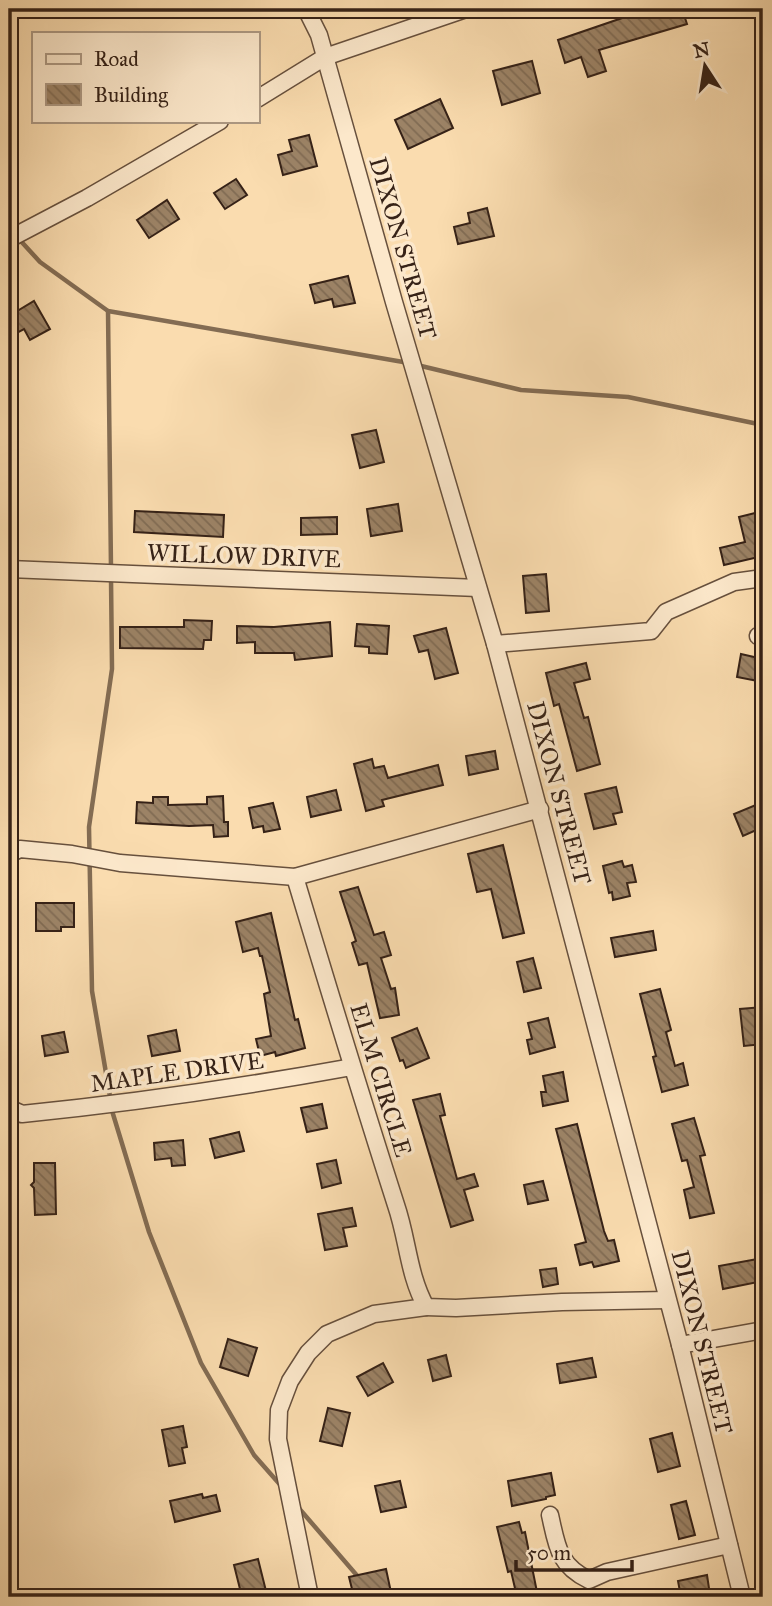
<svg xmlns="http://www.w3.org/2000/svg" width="772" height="1606" viewBox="0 0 772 1606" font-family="'IM FELL Great Primer',serif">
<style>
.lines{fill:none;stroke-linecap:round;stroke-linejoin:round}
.stream{stroke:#836c53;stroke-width:4.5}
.building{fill:url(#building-back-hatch);stroke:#362217;stroke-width:2}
.minor-casing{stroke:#67503d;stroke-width:19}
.minor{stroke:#fce8cb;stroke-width:16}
.labels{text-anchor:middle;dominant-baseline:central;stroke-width:7;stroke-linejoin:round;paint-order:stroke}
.street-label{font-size:24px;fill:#362217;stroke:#fce8cb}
</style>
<defs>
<pattern id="building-back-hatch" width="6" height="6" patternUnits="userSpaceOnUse" patternTransform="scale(1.75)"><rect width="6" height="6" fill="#9c8366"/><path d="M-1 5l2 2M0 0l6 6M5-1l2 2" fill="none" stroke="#806b53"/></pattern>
</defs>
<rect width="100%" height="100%" fill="#fadcaf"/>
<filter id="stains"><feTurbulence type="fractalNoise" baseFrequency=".00286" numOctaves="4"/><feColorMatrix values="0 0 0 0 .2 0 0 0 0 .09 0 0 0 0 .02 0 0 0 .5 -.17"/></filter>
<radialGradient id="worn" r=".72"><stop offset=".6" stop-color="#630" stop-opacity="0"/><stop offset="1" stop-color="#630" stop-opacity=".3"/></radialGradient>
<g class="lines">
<g class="stream">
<polyline points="18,238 40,262 108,311 409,363"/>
<polyline points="108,311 111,569"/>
<polyline points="417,365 521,390 628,397 763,425"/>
<polyline points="111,578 112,669 89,827 92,991 113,1114 149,1232 201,1363 254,1455 283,1488"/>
<polyline points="297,1506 360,1579"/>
</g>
</g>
<g class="building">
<polygon points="636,9 682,9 687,24 599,50 606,71 588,77 581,57 565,63 558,40 628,16 627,11"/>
<polygon points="532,61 540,93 502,105 493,71"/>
<polygon points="440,99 453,128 408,149 395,120"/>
<polygon points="309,135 317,166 283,175 278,155 292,151 289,140"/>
<polygon points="236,179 247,195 225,209 214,193"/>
<polygon points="167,200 179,219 149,238 137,220"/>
<polygon points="487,208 494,236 458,244 454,227 470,223 468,213"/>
<polygon points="348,276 355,303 334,307 332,299 315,303 310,285"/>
<polygon points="34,301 50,329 30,340 24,329 13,335 9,327 9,316"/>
<polygon points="376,430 384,462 360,468 352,435"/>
<polygon points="398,504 402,531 371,536 367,509"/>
<polygon points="135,511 224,515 223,537 134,532"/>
<polygon points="763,511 763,556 724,565 720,548 745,542 739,517"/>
<polygon points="337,517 337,534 301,535 301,518"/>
<polygon points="546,574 549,611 526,613 523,576"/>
<polygon points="184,620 212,621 211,640 204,640 203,649 120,648 120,627 184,627"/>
<polygon points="330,622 332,656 295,660 294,653 255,653 255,642 237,643 237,626 274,627"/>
<polygon points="357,624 389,626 387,654 369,653 369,647 355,646"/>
<polygon points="446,628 458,673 435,679 428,650 419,652 414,636"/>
<polygon points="741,654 763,659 763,682 737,677"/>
<polygon points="586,663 590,679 574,683 584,718 588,717 600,764 577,771 559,704 554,706 546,673"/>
<polygon points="495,751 498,769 469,775 466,756"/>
<polygon points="372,759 374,768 384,766 388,778 438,765 443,785 382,800 384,806 366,811 354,764"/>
<polygon points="616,787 622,812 613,814 616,824 594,829 585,794"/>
<polygon points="336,790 341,810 311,817 307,797"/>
<polygon points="223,796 224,822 228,822 228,836 214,837 213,825 189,826 136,823 137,802 153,803 153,797 168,797 168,805 207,804 207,797"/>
<polygon points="763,802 763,827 743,836 734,814"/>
<polygon points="273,803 280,829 264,832 263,826 253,828 249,808"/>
<polygon points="503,845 524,933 503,938 491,889 477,892 468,854"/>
<polygon points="622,861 624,867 632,865 636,882 627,883 630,896 613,900 612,892 609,893 603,866"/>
<polygon points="358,887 374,935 384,932 391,955 381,958 391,989 395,988 399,1015 380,1018 367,963 359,965 352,943 356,941 340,892"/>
<polygon points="36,903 74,903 74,927 61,927 61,931 36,931"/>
<polygon points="271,913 295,1020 298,1019 305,1048 276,1056 275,1052 260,1056 256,1039 271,1036 264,994 270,992 262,956 260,956 258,948 243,952 236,922"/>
<polygon points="653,931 656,950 615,957 611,938"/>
<polygon points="533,958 541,988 524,992 517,962"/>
<polygon points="660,989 671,1030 666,1032 675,1066 683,1063 688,1085 662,1092 653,1057 656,1056 640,994"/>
<polygon points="763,1007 763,1044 744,1046 740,1009"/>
<polygon points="548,1018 555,1047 530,1054 527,1040 532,1039 528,1023"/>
<polygon points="417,1028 429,1058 406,1068 403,1060 400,1061 392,1038"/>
<polygon points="176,1030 180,1051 152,1056 148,1036"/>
<polygon points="64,1032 68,1052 45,1056 42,1036"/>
<polygon points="563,1072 568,1101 543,1106 541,1092 546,1092 543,1076"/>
<polygon points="440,1094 445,1115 440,1116 457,1179 474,1174 478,1186 464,1190 473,1220 451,1227 413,1100"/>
<polygon points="322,1104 327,1128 307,1132 301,1108"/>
<polygon points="694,1118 705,1155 700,1156 714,1213 690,1218 684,1190 694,1187 687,1160 682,1161 672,1124"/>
<polygon points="577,1124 604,1231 608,1241 614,1240 619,1261 594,1267 592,1262 580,1265 575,1245 586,1242 556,1129"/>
<polygon points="239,1132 244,1151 215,1158 210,1139"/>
<polygon points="183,1140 185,1165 172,1166 171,1158 155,1160 154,1143"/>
<polygon points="336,1160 341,1183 322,1188 317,1164"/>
<polygon points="34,1163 55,1163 56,1214 35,1215 34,1188 31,1185 34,1182"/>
<polygon points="543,1181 548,1200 528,1204 524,1185"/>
<polygon points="352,1208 356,1226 343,1228 347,1246 325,1250 318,1214"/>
<polygon points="763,1258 763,1281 723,1289 719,1266"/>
<polygon points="556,1268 558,1284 543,1287 540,1270"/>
<polygon points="228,1339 257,1348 248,1376 220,1367"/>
<polygon points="446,1355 451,1376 433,1381 428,1360"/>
<polygon points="592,1358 596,1377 560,1383 557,1364"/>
<polygon points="383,1363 393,1382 368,1396 357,1377"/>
<polygon points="328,1408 350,1413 342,1446 320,1441"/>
<polygon points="183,1426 187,1447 182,1448 185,1463 169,1466 162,1430"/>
<polygon points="672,1433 680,1466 658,1472 650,1439"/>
<polygon points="551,1473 555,1495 546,1497 546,1499 512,1506 508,1481"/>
<polygon points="400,1481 406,1507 381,1512 375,1486"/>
<polygon points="202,1494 203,1498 216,1495 220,1511 175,1522 170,1501"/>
<polygon points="686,1501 695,1535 679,1539 671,1505"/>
<polygon points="519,1522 522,1533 525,1532 538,1597 517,1597 511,1571 508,1572 497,1527"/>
<polygon points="258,1559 266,1591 242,1597 234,1565"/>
<polygon points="386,1569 392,1597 354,1597 349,1577"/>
<polygon points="707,1575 710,1595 681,1597 678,1581"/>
</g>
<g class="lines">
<defs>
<g id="minor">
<polyline points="306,9 319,35 394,302 495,644 680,1345 742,1597"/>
<polyline points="257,99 325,57 466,9"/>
<polyline points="9,239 87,198 220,121"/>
<polyline points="9,569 478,588"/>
<polyline points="758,636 763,637"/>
<polyline points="495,644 651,631 666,612 734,582 763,578"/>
<polyline points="9,854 20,849 72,854 120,863 295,877 540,809"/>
<path d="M295 877C328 987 361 1096 396 1205 408 1240 408 1274 426 1307L456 1308 562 1302 667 1300"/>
<path d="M9 1108 22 1114C132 1103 242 1087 352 1067"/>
<polyline points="680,1345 763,1330"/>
<path d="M550 1515C557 1546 558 1565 589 1580L607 1572 729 1545"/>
<polyline points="310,1597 278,1439 279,1410 290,1381 308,1353 327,1334 374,1314 426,1307"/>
</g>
</defs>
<use href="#minor" class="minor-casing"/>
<use href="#minor" class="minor"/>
</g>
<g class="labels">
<g class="street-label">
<text transform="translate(403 248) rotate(74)">DIXON STREET</text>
<text transform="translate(244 556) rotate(2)">WILLOW DRIVE</text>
<text transform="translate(559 793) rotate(75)">DIXON STREET</text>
<text transform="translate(177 1072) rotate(-8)">MAPLE DRIVE</text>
<text transform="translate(381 1080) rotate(73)">ELM CIRCLE</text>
<text transform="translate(702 1342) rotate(76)">DIXON STREET</text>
</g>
</g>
<rect width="772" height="1606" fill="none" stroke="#fadcaf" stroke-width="35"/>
<rect x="10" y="10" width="751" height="1585" fill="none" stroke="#362217" stroke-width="3.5"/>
<rect x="18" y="18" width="737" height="1571" fill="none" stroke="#362217" stroke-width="2"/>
<rect x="32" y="32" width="228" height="91" fill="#fce8cb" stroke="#ad9983" stroke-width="2"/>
<rect x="46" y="54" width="35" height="10" fill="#fce8cb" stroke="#ad9983" stroke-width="2"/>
<text x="94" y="66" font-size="21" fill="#362217">Road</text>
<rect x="46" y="84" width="35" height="21" fill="url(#building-back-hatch)" stroke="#ad9983" stroke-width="2"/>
<text x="94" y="102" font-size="21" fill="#362217">Building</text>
<g transform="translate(705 66) rotate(348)" stroke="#fce8cb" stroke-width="5" paint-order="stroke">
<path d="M0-5L12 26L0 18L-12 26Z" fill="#362217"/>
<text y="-10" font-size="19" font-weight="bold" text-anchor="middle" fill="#362217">N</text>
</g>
<path d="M516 1560v10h116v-10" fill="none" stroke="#362217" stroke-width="3.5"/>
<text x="527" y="1560" font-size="21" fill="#362217" stroke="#fce8cb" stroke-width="5" paint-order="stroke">50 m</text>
<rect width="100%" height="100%" filter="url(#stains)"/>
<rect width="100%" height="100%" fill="url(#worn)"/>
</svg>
